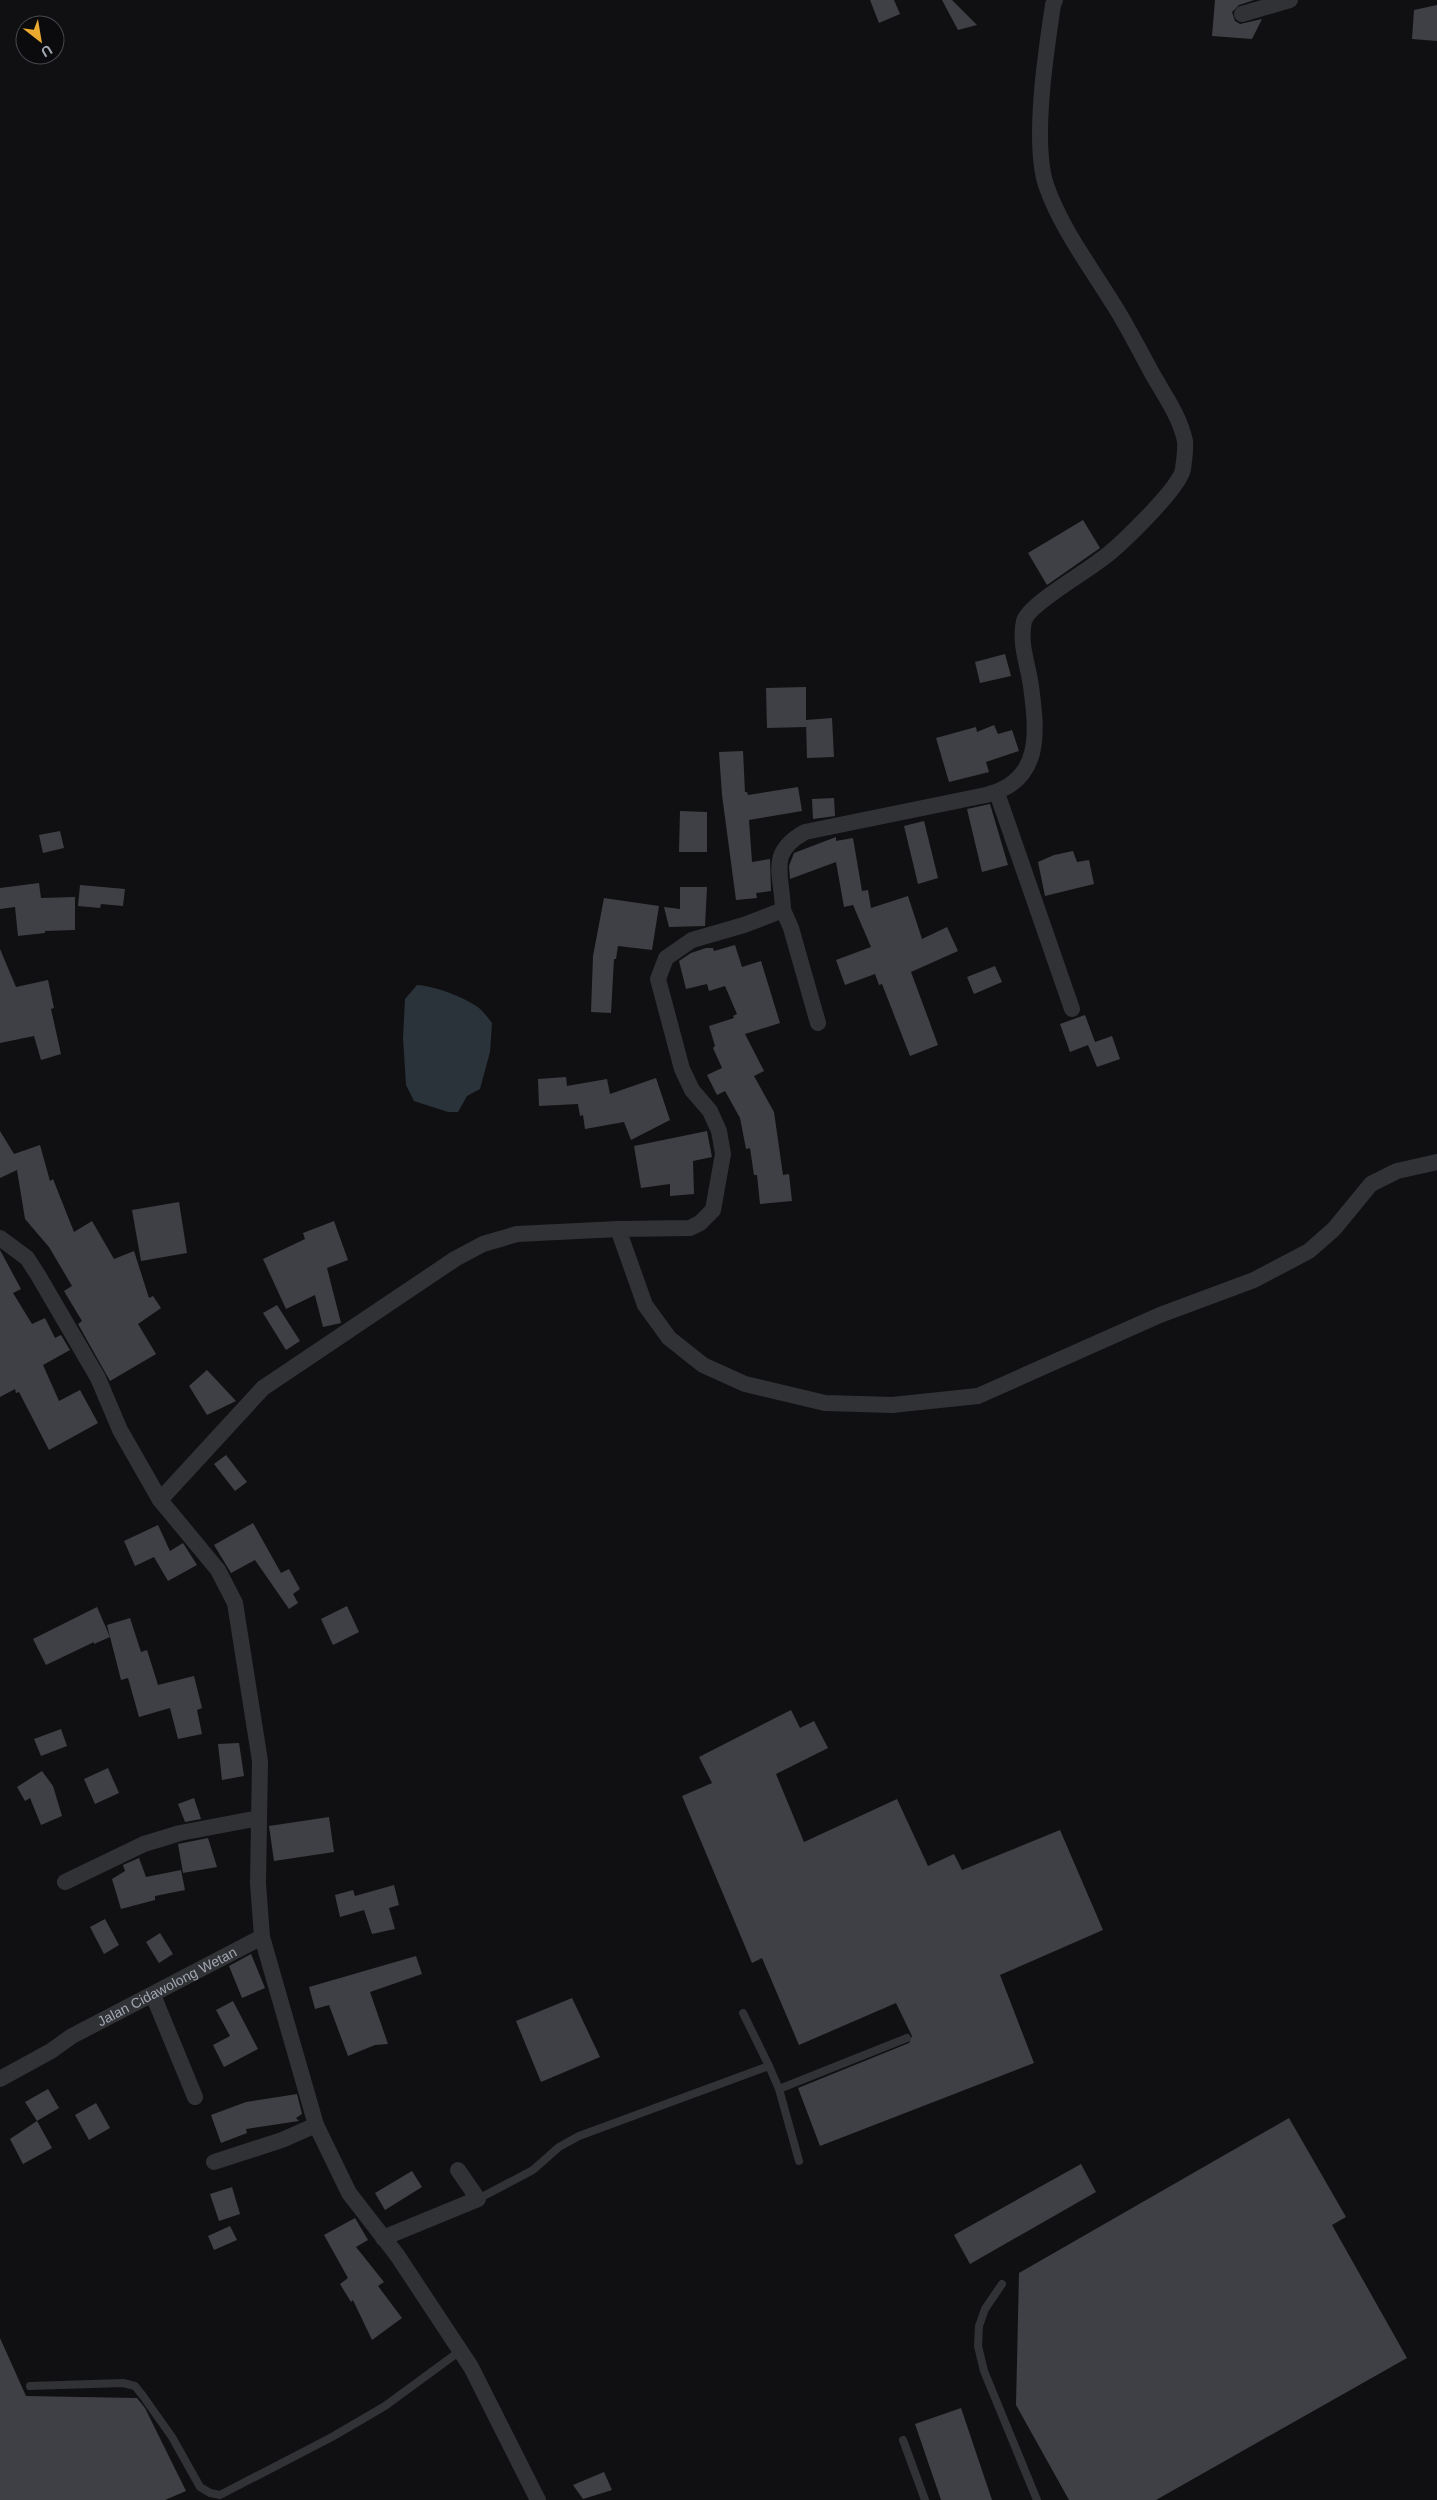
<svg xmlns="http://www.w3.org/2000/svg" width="1437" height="2500" viewBox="0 0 1437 2500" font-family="Arial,sans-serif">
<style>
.water{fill:#2a333a}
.building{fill:#3f4045}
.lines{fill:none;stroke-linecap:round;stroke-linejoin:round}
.lane{stroke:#313236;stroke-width:8}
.street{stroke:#313236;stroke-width:16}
.labels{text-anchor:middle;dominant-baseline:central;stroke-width:4.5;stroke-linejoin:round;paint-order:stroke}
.street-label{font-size:14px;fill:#a2a7b2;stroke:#0b0b0d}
</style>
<rect width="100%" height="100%" fill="#101012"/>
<path class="water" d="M417 985C434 986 465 997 479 1008 484 1012 488 1018 492 1023L490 1052 480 1089 467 1096 458 1112H448L414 1101 406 1085 403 1038 405 999Z"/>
<g class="building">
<polygon points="870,0 894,0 900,14 879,23"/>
<polygon points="942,0 952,0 977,25 958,30"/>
<polygon points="1215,0 1254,0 1239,5 1232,12 1235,21 1240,24 1262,19 1252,39 1212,36"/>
<polygon points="1437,5 1437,41 1412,39 1414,10"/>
<polygon points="1083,520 1100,548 1047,585 1028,553"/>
<polygon points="1005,654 1011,676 980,683 975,662"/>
<polygon points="806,687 806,720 832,718 834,757 807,758 806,721 806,727 767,728 766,688"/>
<polygon points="994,725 998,734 1012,730 1019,751 986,762 989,772 949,782 936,738 976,727 977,732"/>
<polygon points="743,751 745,792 747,792 748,795 798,787 802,811 749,820 752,862 770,859 771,891 756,893 757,898 736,900 722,795 719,752"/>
<polygon points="834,798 835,816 813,819 812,799"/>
<polygon points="990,804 1008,865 982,872 967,809"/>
<polygon points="680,811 707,812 707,852 679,852"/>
<polygon points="924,821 938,878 918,884 904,826"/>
<polygon points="60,831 64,848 43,853 39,835"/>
<polygon points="836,837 836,841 853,838 862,891 868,890 871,908 908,896 922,939 947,927 958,951 911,972 938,1045 910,1056 882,984 879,985 875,974 845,985 836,960 871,947 853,905 844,907 836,862 790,879 789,866 794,853"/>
<polygon points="1073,851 1077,862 1089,860 1094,884 1045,896 1038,862 1054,855"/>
<polygon points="39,883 41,898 75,897 75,930 45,931 45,933 18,936 15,907 0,909 0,888"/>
<polygon points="80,885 125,889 123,906 101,904 100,908 78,906"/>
<polygon points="680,887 707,887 705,926 669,927 664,907 680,909"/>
<polygon points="604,898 659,906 652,950 618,946 616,959 614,959 611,1013 591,1012 593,956"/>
<polygon points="735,945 742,967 761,961 780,1023 745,1034 764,1071 754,1076 774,1112 783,1175 789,1174 792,1201 760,1204 757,1175 754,1175 750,1148 746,1149 740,1118 725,1091 717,1095 707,1075 722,1068 713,1048 715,1046 709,1026 734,1018 733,1016 737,1014 725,986 709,991 707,984 686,989 679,961 691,953 706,948 713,948 714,951"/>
<polygon points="0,949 16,987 48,980 54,1008 51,1009 61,1054 41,1060 34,1036 0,1043"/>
<polygon points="995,966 1002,982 974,994 967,977"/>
<polygon points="1085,1015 1095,1042 1112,1036 1120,1059 1097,1067 1088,1045 1070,1052 1060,1024"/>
<polygon points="566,1077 567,1086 607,1079 610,1094 656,1078 670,1120 631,1140 624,1122 585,1129 583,1115 580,1116 578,1104 539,1106 538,1079"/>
<polygon points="0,1131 14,1154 40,1145 50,1181 53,1179 74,1232 92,1221 114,1259 134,1251 149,1298 153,1296 161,1308 138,1324 156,1354 110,1381 78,1324 82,1321 64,1291 72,1286 49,1247 25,1219 17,1170 0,1178"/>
<polygon points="707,1131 712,1157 693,1161 694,1194 670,1196 670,1184 641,1188 634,1146"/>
<polygon points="179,1202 187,1253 141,1261 132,1210"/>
<polygon points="334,1221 348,1260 327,1268 341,1323 323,1327 315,1295 286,1309 263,1259 305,1239 303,1233"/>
<polygon points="0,1250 21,1289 13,1293 32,1324 45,1318 55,1338 61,1335 70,1350 43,1365 59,1401 80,1390 98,1423 49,1450 19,1392 16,1393 15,1389 0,1397"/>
<polygon points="277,1305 300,1341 286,1350 263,1313"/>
<polygon points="207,1370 236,1401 207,1415 189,1386"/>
<polygon points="226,1455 247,1482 235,1491 214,1464"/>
<polygon points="253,1523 281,1573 289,1569 300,1589 293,1594 298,1603 289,1609 255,1560 231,1573 214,1545"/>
<polygon points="158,1525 170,1551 183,1543 197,1565 168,1581 154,1557 135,1566 124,1541"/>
<polygon points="347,1606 359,1632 333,1645 321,1619"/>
<polygon points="97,1607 110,1637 94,1644 94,1642 46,1665 33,1639"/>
<polygon points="130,1618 141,1652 147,1650 158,1685 194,1676 202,1708 197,1710 202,1734 178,1739 170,1708 139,1717 128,1678 121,1680 107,1625"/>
<polygon points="791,1710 800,1728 814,1721 828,1748 776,1774 804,1842 897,1799 928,1866 954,1854 962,1870 1060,1830 1103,1930 1000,1975 1034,2063 820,2146 798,2088 909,2043 912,2036 896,2003 799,2045 762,1958 752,1963 682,1796 712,1783 699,1757"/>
<polygon points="61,1729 67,1746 41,1756 34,1739"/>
<polygon points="239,1743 244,1776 222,1780 218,1744"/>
<polygon points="108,1768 119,1793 95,1804 84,1779"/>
<polygon points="42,1771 53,1786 62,1816 41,1825 30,1798 25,1801 17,1787"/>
<polygon points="194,1798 201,1819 185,1822 178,1804"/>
<polygon points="329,1817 334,1852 274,1861 269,1826"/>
<polygon points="208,1838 217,1867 183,1873 178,1844"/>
<polygon points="139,1858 146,1877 181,1870 185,1890 155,1896 155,1900 121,1909 112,1879 125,1871 123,1865"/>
<polygon points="394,1885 399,1905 389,1908 395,1929 372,1934 364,1910 340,1917 335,1895 353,1890 355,1896"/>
<polygon points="105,1919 119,1945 104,1954 90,1927"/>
<polygon points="160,1933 173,1954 159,1963 146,1942"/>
<polygon points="251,1954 265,1988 242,1998 229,1966"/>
<polygon points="416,1956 422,1974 370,1992 388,2044 375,2045 348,2056 329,2005 315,2009 309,1987"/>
<polygon points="572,1998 600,2057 541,2082 516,2021"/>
<polygon points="233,2001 258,2049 224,2067 213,2045 230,2036 216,2010"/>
<polygon points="48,2089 59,2108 37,2121 25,2102"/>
<polygon points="297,2094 302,2114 296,2118 299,2121 246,2129 247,2133 221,2143 211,2115 246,2102"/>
<polygon points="96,2103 110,2128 89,2140 75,2115"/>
<polygon points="1289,2118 1346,2217 1332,2225 1407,2358 1156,2500 1069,2500 1016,2405 1019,2273"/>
<polygon points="37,2121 52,2148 23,2164 10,2139"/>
<polygon points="1081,2164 1096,2192 970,2264 954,2235"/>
<polygon points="412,2171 422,2187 385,2210 375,2193"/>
<polygon points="232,2187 240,2214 219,2221 210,2194"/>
<polygon points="355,2218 368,2240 356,2247 384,2282 378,2286 402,2318 372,2340 353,2300 351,2302 340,2284 348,2278 324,2235"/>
<polygon points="230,2226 237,2240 214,2250 208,2236"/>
<polygon points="0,2338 26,2396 137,2398 145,2408 186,2491 165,2500 0,2500"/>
<polygon points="961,2408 992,2500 941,2500 915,2424"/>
<polygon points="604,2472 612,2490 583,2499 573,2485"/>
</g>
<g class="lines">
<g class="lane">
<polyline points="743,2013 769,2066"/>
<polyline points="779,2089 907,2038"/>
<polyline points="478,2199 533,2170 559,2147 579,2136 769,2066 779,2089 799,2161"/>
<polyline points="1002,2284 985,2309 979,2326 978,2346 984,2371 1037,2500"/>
<polyline points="30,2386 123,2383 135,2386 143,2396 172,2437 200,2487 210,2493 220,2495 332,2437 385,2406 460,2351"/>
<polyline points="903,2440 925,2500"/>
</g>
<g class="street">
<path d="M1055 0 1053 5C1046 51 1032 142 1046 185 1061 228 1088 263 1112 302 1127 325 1139 350 1153 375 1165 396 1180 417 1185 441 1186 449 1184 461 1183 469 1180 488 1117 549 1099 561 1084 573 1028 605 1024 621 1019 644 1028 664 1031 686 1037 732 1043 781 986 795L805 832C767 853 782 873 783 910L744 925 692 940 666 958 658 979 682 1069 692 1090 710 1111 719 1131 723 1154 713 1210 700 1223 690 1228 618 1229 645 1305 669 1338 703 1365 745 1384 825 1403 892 1405 978 1396 1160 1315 1254 1280 1309 1251 1334 1229 1371 1184 1397 1171 1437 1162"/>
<polyline points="1242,14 1290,0"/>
<polyline points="997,793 1072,1009"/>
<polyline points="783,910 791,928 818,1023"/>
<polyline points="0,1238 27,1258 38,1275 98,1378 120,1430 160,1500"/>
<polyline points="65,1882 144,1844 180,1833 259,1818"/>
<polyline points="153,1995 195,2097"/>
<path id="s1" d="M0 2079 51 2051 72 2036 262 1937"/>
<polyline points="214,2162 282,2140 316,2125"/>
<polyline points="383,2238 478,2199 458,2170"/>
<polyline points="538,2500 471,2367 397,2255 349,2193 316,2125 262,1937 258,1883 260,1761 235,1603 218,1570 160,1500 263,1388 455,1259 483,1244 517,1234 618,1229"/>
</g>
</g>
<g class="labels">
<g class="street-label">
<text stroke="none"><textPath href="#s1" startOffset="191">Jalan Cidawolong Wetan</textPath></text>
</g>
</g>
<g transform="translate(40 40) rotate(149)"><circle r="24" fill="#0b0b0d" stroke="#47494f"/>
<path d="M0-4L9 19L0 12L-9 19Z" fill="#eaaa30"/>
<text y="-8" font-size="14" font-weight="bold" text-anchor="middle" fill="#a2a7b2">U</text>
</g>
</svg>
